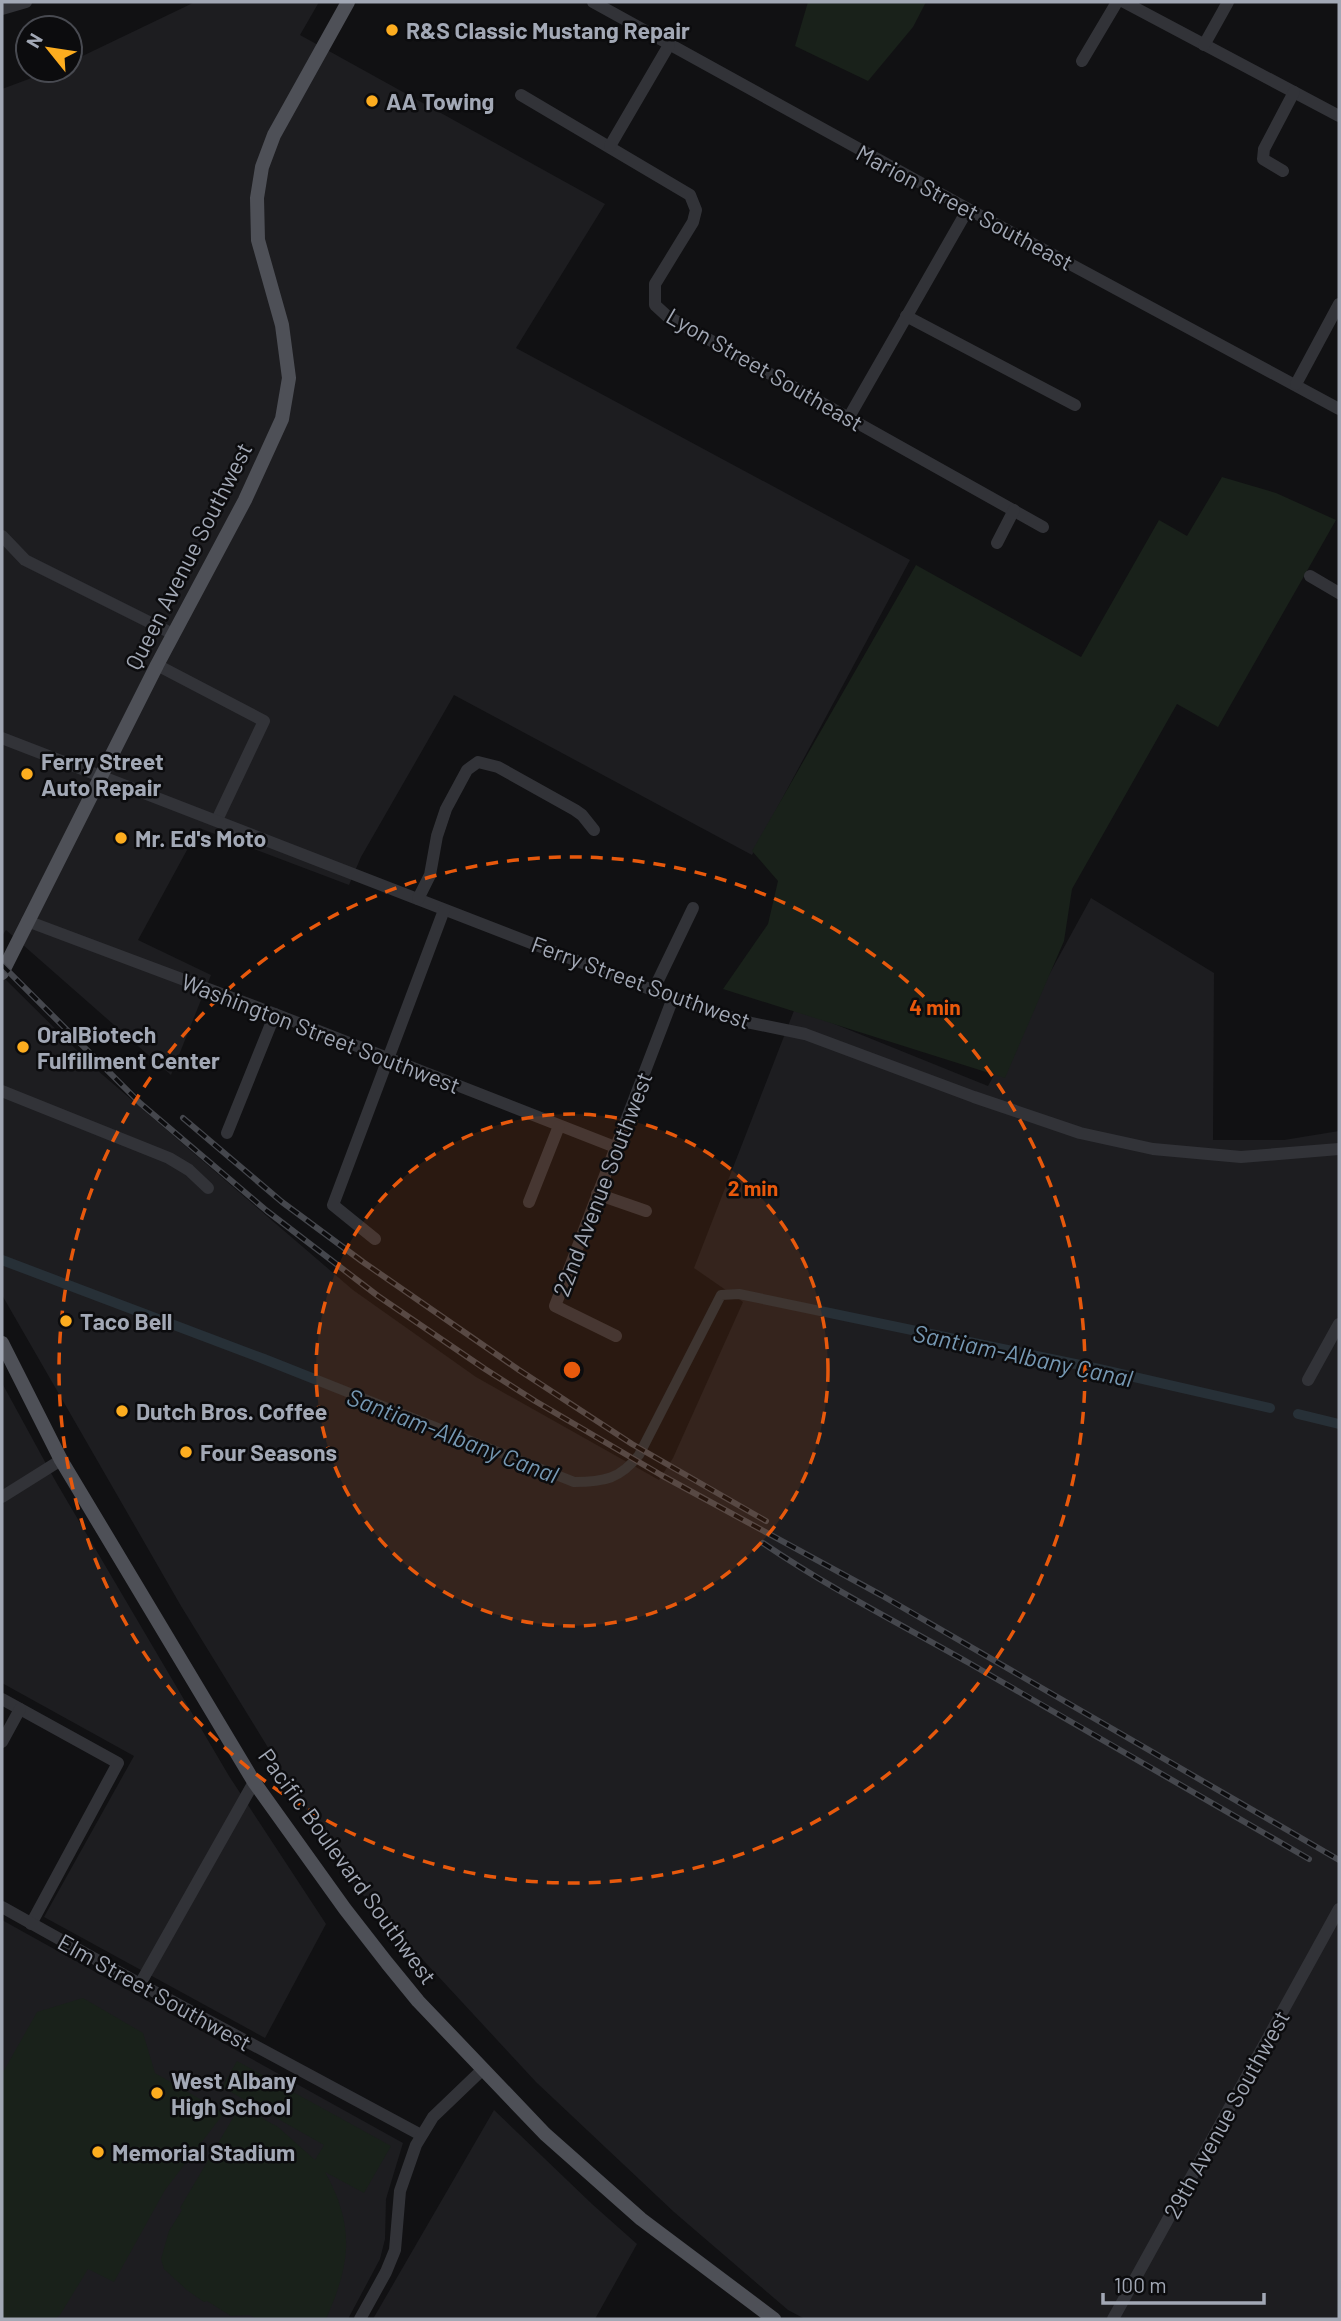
<svg xmlns="http://www.w3.org/2000/svg" width="1341" height="2321" viewBox="0 0 1341 2321" font-family="Barlow,sans-serif">
<style>
.built{fill:#1d1d20}
.green{fill:#19211a}
.lines{fill:none;stroke-linecap:round;stroke-linejoin:round}
.canal{stroke:#273037;stroke-width:10}
.minor{stroke:#323338;stroke-width:12}
.major{stroke:#4e5057;stroke-width:14}
.rail-casing{stroke:#45474d;stroke-width:6}
.rail{stroke:#0c0c0e;stroke-width:3.5;stroke-dasharray:10;stroke-linecap:butt}
.ring{fill:none;stroke:#e8590c;stroke-width:3.5;stroke-dasharray:12 9}
.poi-dot{fill:#fdad1f;stroke:#0c0c0e;stroke-width:2.5}
.labels{text-anchor:middle;dominant-baseline:central;stroke-width:5;stroke-linejoin:round;paint-order:stroke}
.poi-label{font-size:23px;font-weight:bold;fill:#a2a8b5;stroke:#0c0c0e;text-anchor:start}
.street-label{font-size:23px;fill:#a2a8b5;stroke:#0c0c0e}
.water-label{font-size:24px;font-style:italic;fill:#7698b3;stroke:#0c0c0e}
.centre{fill:#e8590c;stroke:#0c0c0e;stroke-width:3.5}
.ring-label{font-size:21px;text-anchor:middle;font-weight:bold;fill:#e8590c;stroke:#0c0c0e;stroke-width:5;stroke-linejoin:round;paint-order:stroke}
</style>
<rect width="100%" height="100%" fill="#111113"/>
<g class="built">
<polygon points="195,2 319,2 300,35 605,204 516,348 910,560 752,855 454,695 361,857 349,885 199,828 138,940 211,975 171,1075 6,930 2,936 2,89 53,70 70,70 70,62"/>
<polygon points="1091,898 1214,973 1213,1140 1284,1140 1339,1131 1339,2319 805,2319 788,2310 674,2212 536,2082 350,1881 181,1606 2,1295 2,976 97,1070 353,1290 476,1377 659,1480 673,1458 743,1302 694,1268 795,1008 988,1086"/>
<polygon points="2,1383 56,1482 229,1776 326,1924 265,2038 44,1917 134,1756 2,1683 2,1507 5,1500 2,1487"/>
<polygon points="2,1920 403,2143 386,2199 385,2239 380,2259 348,2319 2,2319"/>
<polygon points="494,2110 592,2204 637,2244 595,2319 373,2319"/>
</g>
<g class="green">
<polygon points="808,2 926,2 913,27 868,81 795,46"/>
<polygon points="1222,477 1276,493 1336,520 1218,727 1177,704 1072,889 1064,941 1005,1078 723,989 768,924 778,881 752,851 916,565 1081,657 1159,520 1187,536"/>
<polygon points="83,1998 143,2033 155,2073 224,2113 165,2190 114,2282 88,2269 60,2315 54,2319 2,2319 2,2074 37,2012"/>
<path d="M237 2061 391 2146 364 2193 325 2172C355 2226 351 2263 326 2319H257L249 2315 231 2316 207 2301 204 2302 188 2291 164 2269 161 2259 169 2231 182 2210 180 2208 240 2106 278 2127 315 2160 324 2145 222 2087Z"/>
</g>
<g class="lines">
<g class="canal">
<path d="M2 1260 264 1359 574 1482C604 1482 620 1479 639 1455L721 1295 739 1294 1099 1369 1270 1408"/>
<polyline points="1298,1414 1339,1424"/>
</g>
<g class="minor">
<polyline points="593,2 968,209 1339,409"/>
<polyline points="1124,2 1339,116"/>
<polyline points="2,9 26,2"/>
<polyline points="1204,45 1228,2"/>
<polyline points="1082,61 1117,2"/>
<polyline points="521,95 690,195 696,210 693,222 655,284 655,305 667,316 1043,527"/>
<polyline points="610,146 669,45"/>
<polyline points="1283,171 1263,159 1264,149 1294,92"/>
<polyline points="906,316 1075,405"/>
<polyline points="1296,384 1339,304"/>
<polyline points="849,417 968,209"/>
<polyline points="2,536 25,560 173,634"/>
<polyline points="997,543 1014,510"/>
<polyline points="1310,576 1339,593"/>
<polyline points="157,665 264,721 217,820"/>
<polyline points="2,738 673,998 742,1021 805,1034 974,1097 1080,1133 1153,1149 1241,1157 1339,1149"/>
<polyline points="418,899 430,875 437,836 446,809 467,770 478,762 498,767 575,810 582,815 594,830"/>
<polyline points="27,921 275,1014 615,1147"/>
<polyline points="653,991 693,908"/>
<polyline points="2,1091 169,1158 189,1170 208,1188"/>
<polyline points="227,1133 275,1014"/>
<polyline points="597,1194 646,1211"/>
<polyline points="529,1202 559,1126"/>
<polyline points="375,1239 333,1205 444,910"/>
<polyline points="616,1336 555,1306 673,998"/>
<polyline points="1308,1380 1339,1324"/>
<polyline points="2,1497 61,1460"/>
<polyline points="2,1699 118,1763 31,1924"/>
<polyline points="2,1742 20,1709"/>
<polyline points="2,1907 140,1984 421,2135"/>
<polyline points="140,1984 254,1782"/>
<polyline points="360,2319 386,2272 395,2250 400,2191 416,2145 433,2117 482,2070"/>
<polyline points="1113,2319 1339,1909"/>
</g>
<g class="major">
<polyline points="2,973 157,665 245,500 282,419 289,378 282,325 258,240 257,198 262,167 274,135 348,2"/>
<polyline points="2,1343 61,1460 254,1782 345,1909 387,1963 418,2001 545,2134 641,2219 774,2319"/>
</g>
<defs>
<g id="rail">
<polyline points="2,965 140,1103 267,1211 378,1296 485,1369 535,1401 661,1475 881,1595 1339,1860"/>
<polyline points="183,1118 282,1202 363,1262 519,1370 632,1444 766,1521"/>
<path d="M763 1543C829 1588 900 1624 969 1663 1083 1728 1196 1794 1309 1859"/>
</g>
</defs>
<use href="#rail" class="rail-casing"/>
<use href="#rail" class="rail"/>
</g>
<circle cx="572" cy="1370" r="256" fill="#e8590c" fill-opacity=".12"/>
<g class="ring">
<circle cx="572" cy="1370" r="256"/>
<circle cx="572" cy="1370" r="513"/>
</g>
<g class="poi-dot">
<circle cx="392" cy="30" r="7"/>
<circle cx="372" cy="101" r="7"/>
<circle cx="27" cy="774" r="7"/>
<circle cx="121" cy="838" r="7"/>
<circle cx="23" cy="1047" r="7"/>
<circle cx="66" cy="1321" r="7"/>
<circle cx="122" cy="1411" r="7"/>
<circle cx="186" cy="1452" r="7"/>
<circle cx="157" cy="2093" r="7"/>
<circle cx="98" cy="2152" r="7"/>
</g>
<g class="labels">
<g class="poi-label">
<text x="406" y="30">R&amp;S Classic Mustang Repair</text>
<text x="386" y="101">AA Towing</text>
<text x="41" y="761">Ferry Street<tspan x="41" dy="26">Auto Repair</tspan></text>
<text x="135" y="838">Mr. Ed's Moto</text>
<text x="37" y="1034">OralBiotech<tspan x="37" dy="26">Fulfillment Center</tspan></text>
<text x="80" y="1321">Taco Bell</text>
<text x="136" y="1411">Dutch Bros. Coffee</text>
<text x="200" y="1452">Four Seasons</text>
<text x="171" y="2080">West Albany<tspan x="171" dy="26">High School</tspan></text>
<text x="112" y="2152">Memorial Stadium</text>
</g>
<g class="street-label">
<text transform="translate(965 207) rotate(28)">Marion Street Southeast</text>
<text transform="translate(765 369) rotate(30)">Lyon Street Southeast</text>
<text transform="translate(188 556) rotate(-63)">Queen Avenue Southwest</text>
<text transform="translate(641 982) rotate(20)">Ferry Street Southwest</text>
<text transform="translate(321 1033) rotate(21)">Washington Street Southwest</text>
<text transform="translate(602 1184) rotate(-69)">22nd Avenue Southwest</text>
<text transform="translate(348 1866) rotate(54)">Pacific Boulevard Southwest</text>
<text transform="translate(155 1992) rotate(29)">Elm Street Southwest</text>
<text transform="translate(1226 2114) rotate(-61)">29th Avenue Southwest</text>
</g>
<g class="water-label">
<text transform="translate(1023 1355) rotate(12)">Santiam-Albany Canal</text>
<text transform="translate(453 1435) rotate(21)">Santiam-Albany Canal</text>
</g>
</g>
<circle cx="572" cy="1370" r="10" class="centre"/>
<g class="ring-label">
<text x="935" y="1015">4 min</text>
<text x="753" y="1196">2 min</text>
</g>
<rect width="1341" height="2321" fill="none" stroke="#a2a8b5" stroke-width="7"/>
<g transform="translate(49 49) rotate(300)"><circle r="33" fill="#0c0c0e" stroke="#484a51" stroke-width="2"/>
<path d="M0-5L12 26L0 18L-12 26Z" fill="#fdad1f"/>
<text y="-10" font-size="19" font-weight="bold" text-anchor="middle" fill="#a2a8b5">N</text>
</g>
<path d="M1103 2293v10h161v-10" fill="none" stroke="#a2a8b5" stroke-width="3.5"/>
<text x="1114" y="2293" font-size="21" fill="#a2a8b5" stroke="#0c0c0e" stroke-width="5" paint-order="stroke">100 m</text>
</svg>
